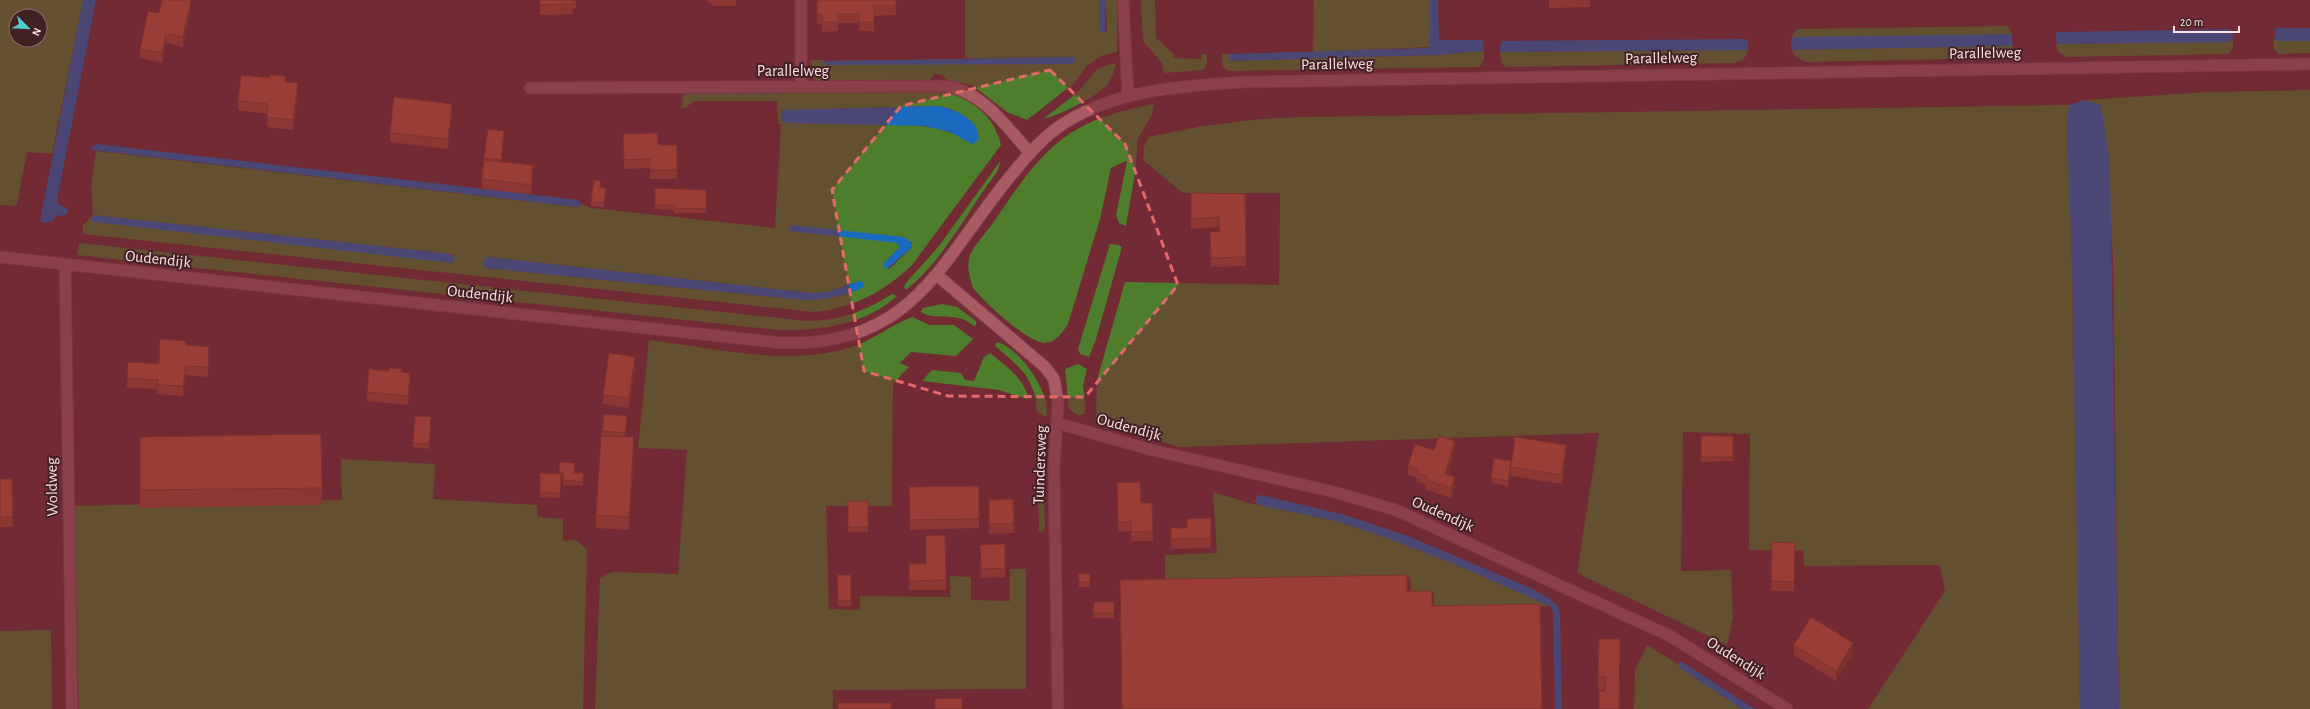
<svg xmlns="http://www.w3.org/2000/svg" width="2310" height="709" viewBox="0 0 2310 709" font-family="'Alegreya Sans',sans-serif">
<style>
.green{fill:#4e7e2c;fill-rule:evenodd}
.water{fill:#1a6ac0}
.lines{fill:none;stroke-linecap:round;stroke-linejoin:round}
.minor-casing{stroke:#834854;stroke-width:13}
.tertiary-casing{stroke:#834854;stroke-width:13}
.minor{stroke:#a95b63;stroke-width:11}
.tertiary{stroke:#a95b63;stroke-width:11}
.wall{fill:#ab4831}
.shaded-wall{fill:#8b3b28}
.building{fill:#c75439;stroke:#8b3b28}
.marked{fill:none;stroke:#e46969;stroke-width:3;stroke-dasharray:8 5;stroke-linejoin:round}
.labels{text-anchor:middle;dominant-baseline:central;stroke-width:4;stroke-linejoin:round;paint-order:stroke}
.street-label{font-size:16px;fill:#fde1e3;stroke:#422124}
</style>
<rect width="100%" height="100%" fill="#722a34"/>
<g class="green">
<path d="M0 0H83L52 154 27 152 17 204 14 206 0 205ZM16 16H40V40H16Z"/>
<polygon points="965,0 1099,0 1100,31 1107,31 1106,0 1117,0 1117,52 1101,56 1088,65 1073,84 1027,120 1007,112 972,85 948,80 942,75 934,74 930,80 819,82 813,78 811,60 825,60 824,61 1074,57 965,58"/>
<polygon points="1141,0 1155,0 1156,38 1174,54 1173,58 1201,59 1201,54 1207,54 1207,64 1204,70 1164,73 1162,63 1143,41"/>
<polygon points="1314,0 1429,0 1430,47 1313,52"/>
<polygon points="2008,26 2013,36 1794,37 1791,39 1796,29"/>
<polygon points="2274,39 2277,41 2310,41 2310,53 2278,54 2274,49"/>
<polygon points="2233,40 2233,48 2228,54 2066,57 2058,52 2056,44 2229,42"/>
<polygon points="2013,45 2010,54 2004,58 1806,62 1795,56 1791,48 1794,50"/>
<path d="M1748 48C1748 57 1742 62 1732 63L1506 67 1501 62 1500 52 1747 50Z"/>
<polygon points="1484,51 1484,60 1479,67 1228,71 1223,67 1222,54 1229,54 1229,61 1434,55"/>
<path d="M1116 63C1114 71 1111 83 1104 88 1093 98 1058 116 1043 119L1077 93 1098 68Z"/>
<polygon points="2310,90 2310,709 2119,709 2113,256 2101,105 2084,100 2209,92"/>
<path d="M940 91C969 97 994 114 1001 145L912 265C884 292 853 308 814 312L83 234V225L93 215 91 185 96 151 575 207 580 206 581 204 592 208 775 228 781 124H778L777 101H693L686 108H681L683 95 687 93ZM937 106C952 108 963 113 973 125L972 144 960 136 937 128 912 125 786 123 781 119V111L784 110ZM93 215 451 254 455 256ZM895 242H912V247L889 269 884 263 899 248V244ZM488 257 810 293 828 292 859 281 862 287C843 297 826 300 804 300L486 268 484 260Z"/>
<path d="M1154 104 1152 114 1138 139 1135 173 1126 226 1119 223 1116 215 1127 162 1126 161 1111 168 1100 219 1068 324C1062 333 1056 342 1045 343 1028 343 984 302 973 288 970 278 966 266 970 255 975 244 986 233 993 223 1018 187 1041 148 1081 127 1103 115 1129 109 1154 104Z"/>
<polygon points="2069,105 2067,126 2072,264 2080,709 1868,709 1945,591 1940,565 1804,566 1803,550 1749,550 1750,434 1683,432 1681,571 1731,570 1733,618 1727,645 1577,573 1599,433 1179,447 1096,420 1097,380 1125,282 1279,285 1280,193 1183,193 1143,160 1144,147 1148,137 1198,127 1260,119 1307,117"/>
<path d="M1001 160 997 172C967 211 945 259 906 290L904 287 905 284 939 246Z"/>
<path d="M79 243 807 321C838 321 866 311 892 294L897 296C866 325 818 331 778 330L77 255Z"/>
<polygon points="1110,244 1119,245 1122,247 1096,339 1089,357 1080,354 1078,349"/>
<path d="M942 304 957 307 976 321V325L974 326C955 310 939 322 921 312L923 308Z"/>
<path d="M912 317 930 325H954L973 339 956 356 911 352 900 363 909 367 893 384 892 506H826L829 609 860 610V596L950 597V576L971 577V600L1010 601V569H1026V689L833 690V709H595L600 578 612 572 678 574 687 450 638 448 649 340C715 348 787 367 852 347 873 340 891 325 912 317Z"/>
<path d="M997 342C1019 347 1053 395 1046 417L1037 412C1035 378 1020 367 995 346Z"/>
<path d="M990 353C1007 367 1024 378 1029 400L999 390 922 381 932 370 961 373 965 380 974 381 984 357Z"/>
<polygon points="1078,364 1087,369 1083,386 1086,407 1084,414 1079,416 1069,409 1065,369"/>
<polygon points="1042,424 1047,427 1044,478 1045,529 1042,533 1039,531 1037,429"/>
<polygon points="341,459 435,464 433,499 537,505 538,517 563,519 563,541 576,540 587,549 583,709 79,709 73,506 342,500"/>
<polygon points="1213,492 1249,503 1331,520 1374,533 1452,563 1550,606 1434,608 1434,593 1411,593 1410,577 1165,580 1165,555 1217,553"/>
<polygon points="51,630 52,709 0,709 0,631"/>
<polygon points="1647,645 1678,664 1680,668 1742,709 1634,709 1635,670"/>
</g>
<g class="water">
<polygon points="83,0 96,0 57,200 59,205 66,207 68,212 64,216 57,215 53,221 43,223 40,221"/>
<polygon points="1099,0 1106,0 1105,33 1100,31"/>
<polygon points="1429,0 1438,0 1439,40 1483,40 1484,51 1434,55 1229,61 1229,54 1428,48 1430,47"/>
<polygon points="2276,28 2310,28 2310,41 2277,41 2274,39"/>
<polygon points="2229,29 2232,32 2233,40 2229,42 2058,44 2056,42 2056,34 2058,32"/>
<polygon points="2011,34 2013,45 2011,46 1793,50 1791,48 1791,39 1794,37"/>
<polygon points="1746,39 1748,41 1748,50 1500,52 1501,41"/>
<polygon points="1074,57 1076,61 1072,64 825,65 824,61"/>
<polygon points="2084,100 2101,105 2110,163 2119,709 2080,709 2072,264 2067,126 2069,105"/>
<path d="M937 106C952 108 983 120 978 141L972 144 950 132 925 126 786 123 781 119V113L784 110Z"/>
<polygon points="96,144 578,200 581,204 580,206 575,207 93,150 91,147"/>
<polygon points="93,215 451,254 455,259 452,263 94,222 91,221"/>
<polygon points="790,225 904,237 912,243 912,247 887,269 884,267 884,263 899,248 898,243 789,231"/>
<path d="M487 257 810 293 828 292 859 281 864 283 863 287C844 297 826 300 804 300L486 268 482 264Z"/>
<polygon points="1261,495 1345,515 1408,536 1531,588 1550,599 1558,606 1560,614 1562,709 1555,709 1553,612 1550,606 1452,563 1374,533 1331,520 1259,505 1255,502 1257,496"/>
<polygon points="1681,661 1755,709 1742,709 1680,668 1678,664"/>
</g>
<g class="lines">
<defs>
<g id="minor">
<polyline points="801,0 801,87"/>
<path d="M530 88 946 86C982 91 1006 126 1030 153"/>
<polyline points="65,265 72,709"/>
<polyline points="1057,423 1152,450 1334,492 1396,510 1670,636 1787,709"/>
</g>
<g id="tertiary">
<polyline points="1123,0 1128,96"/>
<path d="M0 257 782 343C912 346 938 266 1008 179 1025 158 1043 136 1066 122 1119 89 1183 86 1243 82L2310 64"/>
<polyline points="938,276 1045,367 1054,379 1058,402 1054,468 1058,709"/>
</g>
</defs>
<use href="#minor" class="minor-casing"/>
<use href="#tertiary" class="tertiary-casing"/>
<use href="#minor" class="minor"/>
<use href="#tertiary" class="tertiary"/>
</g>
<g class="wall">
<polygon points="191,0 191,7 183,47 166,43 162,63 140,58 140,49"/>
<polygon points="540,0 576,0 576,8 573,8 573,14 540,15"/>
<polygon points="707,0 736,0 736,6 712,6 711,3 707,3"/>
<polygon points="817,0 896,0 896,15 874,16 874,31 859,31 859,23 838,23 838,31 822,32 822,24 817,24"/>
<polygon points="1549,0 1594,0 1590,0 1590,7 1549,8"/>
<polygon points="285,82 298,93 293,130 267,127 267,114 238,110 238,101"/>
<polygon points="452,113 448,149 390,142 390,133"/>
<polygon points="623,134 658,145 677,145 677,179 650,179 650,168 624,169"/>
<polygon points="504,135 501,162 533,175 531,194 482,189 482,179 484,158"/>
<polygon points="706,190 706,213 674,213 674,210 655,209 655,205"/>
<polygon points="606,193 604,207 591,206 591,201"/>
<polygon points="1191,193 1245,194 1246,266 1211,267 1210,232 1220,232 1219,227 1191,229"/>
<polygon points="186,345 209,356 208,377 186,375 183,396 157,394 157,389 127,388 127,378 159,364"/>
<polygon points="635,366 629,408 603,404 603,395"/>
<polygon points="402,372 410,383 408,405 367,401 367,392"/>
<polygon points="627,421 625,437 634,451 629,530 596,528 596,515 602,431"/>
<polygon points="431,422 429,449 413,447 413,443"/>
<polygon points="1701,436 1733,436 1733,461 1701,462"/>
<polygon points="140,437 322,488 322,505 140,508"/>
<polygon points="1455,451 1448,475 1455,486 1451,498 1426,490 1426,485 1417,482 1417,478 1408,475 1408,466"/>
<polygon points="1566,455 1562,484 1511,476 1511,469 1508,486 1491,483 1491,478 1511,461"/>
<polygon points="560,462 574,473 583,473 583,486 563,485 563,477 561,477 560,498 540,497 540,473 559,474"/>
<polygon points="0,479 12,479 13,527 0,527"/>
<polygon points="1117,483 1141,503 1152,503 1153,541 1131,541 1131,531 1118,532"/>
<polygon points="979,486 979,528 910,530 909,487"/>
<polygon points="1013,499 1014,533 989,534 989,500"/>
<rect x="848" y="501" width="20" height="31"/>
<polygon points="1211,518 1211,548 1171,549 1171,528 1187,528"/>
<polygon points="945,535 946,590 909,590 909,564 926,564"/>
<polygon points="1772,542 1795,543 1794,591 1771,591"/>
<polygon points="1005,544 1005,577 981,578 980,545"/>
<polygon points="1078,574 1090,574 1090,587 1079,587"/>
<polygon points="837,575 851,575 851,606 838,606"/>
<polygon points="1094,602 1114,602 1114,618 1093,618"/>
<polygon points="1599,639 1620,653 1619,709 1599,709 1605,690 1598,690"/>
<polygon points="1794,645 1853,653 1836,681 1794,655"/>
</g>
<g class="shaded-wall">
<polygon points="191,0 191,7 183,47 183,37"/>
<polygon points="166,34 166,43 162,63 162,53"/>
<polygon points="298,83 298,93 293,130 293,120"/>
<polygon points="452,104 452,113 448,149 448,139"/>
<polygon points="504,131 504,135 501,165 501,160"/>
<polygon points="533,165 533,175 531,194 531,185"/>
<polygon points="606,188 606,193 604,207 604,203"/>
<polygon points="209,347 209,356 208,377 208,367"/>
<polygon points="635,357 635,366 629,408 629,398"/>
<polygon points="186,366 186,375 183,396 183,386"/>
<polygon points="410,373 410,383 408,405 408,396"/>
<polygon points="627,416 627,421 625,438 625,433"/>
<polygon points="634,437 634,451 629,530 629,517"/>
<polygon points="1455,441 1455,451 1445,483 1445,474"/>
<polygon points="1566,445 1566,455 1562,484 1562,475"/>
<polygon points="1511,461 1511,469 1508,486 1508,481"/>
<polygon points="1455,477 1455,486 1451,498 1451,488"/>
<polygon points="1853,643 1853,653 1836,681 1836,671"/>
</g>
<g class="building">
<polygon points="162,0 191,0 183,37 166,34 162,53 140,49 148,11 159,13"/>
<polygon points="540,0 573,0 573,4 540,5"/>
<polygon points="817,0 896,0 896,6 874,6 874,22 859,22 859,14 838,14 838,22 822,22 822,14 817,14"/>
<polygon points="241,75 270,78 270,75 285,76 285,82 298,83 293,120 267,117 268,104 238,101"/>
<polygon points="394,97 452,104 448,139 390,133"/>
<polygon points="488,129 504,131 501,160 484,158"/>
<polygon points="657,133 658,145 677,145 677,170 650,170 650,159 624,160 623,134"/>
<polygon points="484,160 533,165 531,185 482,179"/>
<polygon points="594,180 601,181 600,188 606,188 604,203 591,201"/>
<polygon points="655,188 706,190 706,209 674,208 674,205 655,205"/>
<polygon points="1191,193 1245,194 1246,257 1211,258 1210,232 1220,232 1219,217 1191,219"/>
<polygon points="160,339 186,341 186,345 209,347 208,367 186,366 183,386 157,385 158,380 127,378 128,362 159,364"/>
<polygon points="609,353 635,357 629,398 603,395"/>
<polygon points="389,368 402,369 401,372 410,373 408,396 367,392 369,369 389,371"/>
<polygon points="604,414 627,416 625,433 602,431"/>
<polygon points="415,416 431,417 429,444 413,443"/>
<polygon points="321,434 322,488 140,490 140,437"/>
<polygon points="601,436 634,437 629,517 596,515"/>
<polygon points="1439,436 1455,441 1445,474 1455,477 1451,488 1426,480 1427,476 1417,473 1418,469 1408,466 1415,444 1434,450"/>
<rect x="1701" y="436" width="32" height="21"/>
<polygon points="1515,437 1566,445 1562,475 1511,467"/>
<polygon points="1494,458 1511,461 1508,481 1491,478"/>
<polygon points="560,462 575,463 574,473 583,473 583,482 563,480 563,472 559,472"/>
<polygon points="540,473 561,474 560,493 540,492"/>
<polygon points="0,479 12,479 13,517 0,517"/>
<polygon points="1140,482 1141,503 1152,503 1153,531 1131,532 1131,522 1118,522 1117,483"/>
<polygon points="979,486 979,519 910,520 909,487"/>
<polygon points="1013,499 1014,524 989,524 989,500"/>
<rect x="848" y="501" width="20" height="26"/>
<polygon points="1211,518 1211,539 1171,539 1171,528 1187,528 1187,519"/>
<polygon points="945,535 946,580 909,581 909,564 926,564 926,536"/>
<polygon points="1772,542 1795,543 1794,582 1771,581"/>
<polygon points="1005,544 1005,568 981,569 980,545"/>
<polygon points="1078,574 1090,574 1090,582 1079,582"/>
<polygon points="837,575 851,575 851,601 838,601"/>
<polygon points="1407,575 1407,591 1432,591 1432,606 1540,604 1542,709 1122,709 1120,580"/>
<polygon points="1094,602 1114,602 1114,613 1093,613"/>
<polygon points="1811,617 1853,643 1836,671 1794,645"/>
<polygon points="1599,639 1620,639 1619,709 1599,709 1599,691 1605,691 1606,677 1598,676"/>
<polygon points="962,698 962,709 935,709 935,699"/>
<rect x="838" y="703" width="53" height="6"/>
</g>
<path d="M0 0H2310V709H0ZM1050 70 1125 144 1178 285 1085 397 948 396 864 371 832 190 901 106Z" fill="#722a34" fill-opacity=".55" fill-rule="evenodd"/>
<path class="marked" d="M1050 70 1125 144 1178 285 1085 397 948 396 864 371 832 190 901 106Z"/>
<g class="labels">
<g class="street-label">
<text transform="translate(1985 53) rotate(-1)">Parallelweg</text>
<text transform="translate(1661 58) rotate(-1)">Parallelweg</text>
<text transform="translate(1337 64) rotate(-1)">Parallelweg</text>
<text x="793" y="71">Parallelweg</text>
<text transform="translate(158 259) rotate(6)">Oudendijk</text>
<text transform="translate(480 294) rotate(6)">Oudendijk</text>
<text transform="translate(1129 427) rotate(15)">Oudendijk</text>
<text transform="translate(1040 465) rotate(-88)">Tuindersweg</text>
<text transform="translate(52 487) rotate(-91)">Woldweg</text>
<text transform="translate(1443 514) rotate(24)">Oudendijk</text>
<text transform="translate(1736 658) rotate(32)">Oudendijk</text>
</g>
</g>
<g transform="translate(28 28) rotate(114)"><circle r="19" fill="#422124" stroke="#8d6e70"/>
<path d="M0-3L7 15L0 10L-7 15Z" fill="#52cdcc"/>
<text y="-6" font-size="11" font-weight="bold" text-anchor="middle" fill="#fde1e3">N</text>
</g>
<path d="M2174 26v6h65v-6" fill="none" stroke="#fde1e3" stroke-width="2"/>
<text x="2180" y="26" font-size="12" fill="#fde1e3" stroke="#422124" stroke-width="3" paint-order="stroke">20 m</text>
</svg>
